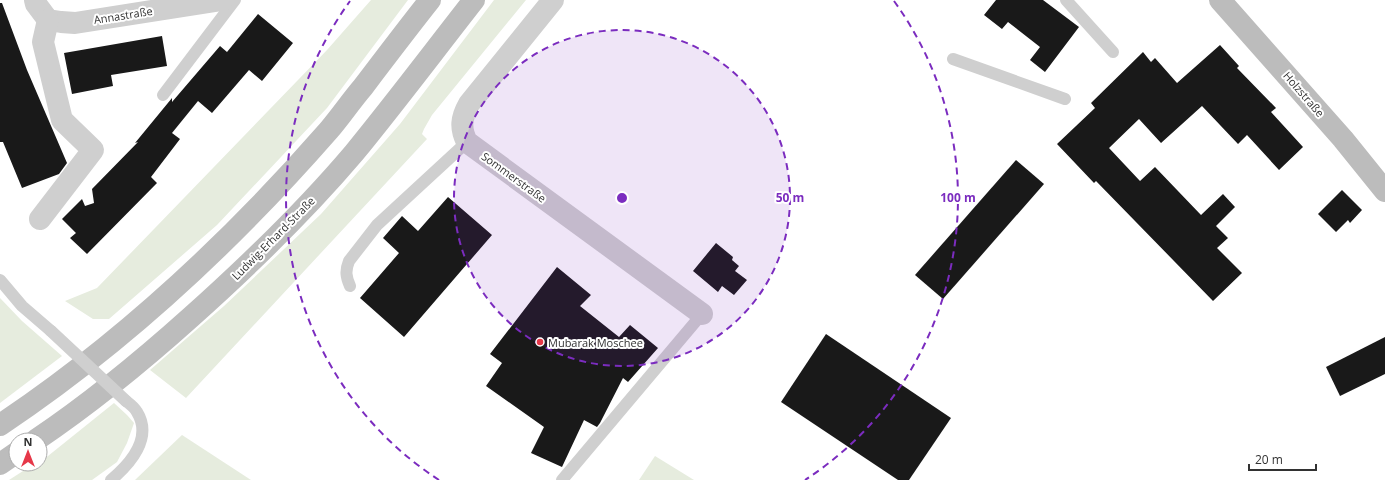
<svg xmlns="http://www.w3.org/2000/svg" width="1385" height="480" viewBox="0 0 1385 480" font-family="'Open Sans',sans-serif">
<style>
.green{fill:#e6ecde}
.building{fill:#191919}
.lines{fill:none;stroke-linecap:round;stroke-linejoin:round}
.lane{stroke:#cfcfcf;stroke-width:12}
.street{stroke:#cfcfcf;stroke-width:22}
.secondary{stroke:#bcbcbc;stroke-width:22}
.lane-bridge{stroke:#cfcfcf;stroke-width:12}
.ring{fill:none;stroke:#7b2cbf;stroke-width:2;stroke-dasharray:7 5}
.poi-dot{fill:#e63849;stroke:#fff;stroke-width:1.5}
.labels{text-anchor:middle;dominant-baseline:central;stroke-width:4;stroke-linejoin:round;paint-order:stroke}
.street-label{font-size:11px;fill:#323232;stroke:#fff}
.poi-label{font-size:11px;fill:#323232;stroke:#fff;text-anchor:start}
.centre{fill:#7b2cbf;stroke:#fff;stroke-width:2}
.ring-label{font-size:12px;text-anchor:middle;font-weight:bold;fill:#7b2cbf;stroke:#fff;stroke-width:4;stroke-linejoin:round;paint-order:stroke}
</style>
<rect width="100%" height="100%" fill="#fff"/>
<g class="green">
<polygon points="371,0 408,0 327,108 217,225 109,319 93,319 65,301 97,288 327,50"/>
<polygon points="494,0 526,0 432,115 424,129 422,134 427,139 186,398 150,370 224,306 321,214 400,124"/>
<polygon points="0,298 22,321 62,356 0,403"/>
<polygon points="114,403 127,415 134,423 127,443 117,462 92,480 9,480 34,464 40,464 40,461 48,456"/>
<polygon points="182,435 251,480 135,480"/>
<polygon points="655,456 694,480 639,480"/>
</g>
<g class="building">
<polygon points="996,0 1043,0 1079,27 1045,72 1030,60 1040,47 1008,22 1002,29 984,15"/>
<polygon points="0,3 2,3 27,70 67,163 59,174 22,188 3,142 0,142"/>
<polygon points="258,14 293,43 262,81 249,70 212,113 198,101 172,133 180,139 151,177 157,183 87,254 70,238 76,233 62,219 82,199 85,206 94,203 92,189 138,142 135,143 172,98 172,102 220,46 227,52"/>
<polygon points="162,36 167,66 111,75 113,86 72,94 64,53"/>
<polygon points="1220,45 1239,66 1237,68 1276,108 1271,112 1303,147 1279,170 1247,135 1238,144 1202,106 1161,143 1139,119 1109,148 1140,181 1155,167 1201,215 1223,194 1235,207 1216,226 1228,238 1217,248 1242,273 1213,301 1096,181 1094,183 1057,144 1095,108 1091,103 1143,52 1151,62 1155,58 1177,83"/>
<polygon points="1016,160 1044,184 943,299 915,275"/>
<polygon points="1342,190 1362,210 1350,223 1348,220 1336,232 1318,214"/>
<polygon points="448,197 492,235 404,337 360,298 399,253 383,238 402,216 418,231"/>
<polygon points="716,243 733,257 732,260 739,266 735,271 747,280 734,295 722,286 718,292 693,271"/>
<polygon points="557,267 591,295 580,306 619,337 630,325 658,348 628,382 623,378 600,423 597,427 584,420 562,467 531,453 544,427 486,386 502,363 490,354"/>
<polygon points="826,334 951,418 909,480 898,480 781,402"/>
<polygon points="1385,337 1385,374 1340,396 1326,367"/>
</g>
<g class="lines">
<g class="lane">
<polyline points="1066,0 1113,52"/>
<polyline points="953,59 1065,99"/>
<polyline points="163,95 235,0"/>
<polyline points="0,280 22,306 51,331"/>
<path d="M350 286C346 277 345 271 349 261L377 225 467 142"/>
<path d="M111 480C130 464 153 438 137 412 135 408 130 404 126 401"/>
<polyline points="562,480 702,314"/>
</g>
<g class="street">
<polyline points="35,0 36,4 48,20"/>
<path d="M553 0 469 104C461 118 460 128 467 142L702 314"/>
<polyline points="48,20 61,22 75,23 222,0"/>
<polyline points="40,219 93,150 62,120 43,42 48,20"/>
</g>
<g class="secondary">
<polyline points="1220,0 1343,139 1385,191"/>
<path d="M0 425C123 343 232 241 329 130 341 116 351 101 363 87 385 58 407 29 430 0"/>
<path d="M36 440C91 403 142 361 191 317 248 266 304 212 354 153 395 103 434 51 474 0"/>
<polyline points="0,464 16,453"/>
</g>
<polyline class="lane-bridge" points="51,331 126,401"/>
</g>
<circle cx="622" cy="198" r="168" fill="#7b2cbf" fill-opacity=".12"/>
<g class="ring">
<circle cx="622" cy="198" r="168"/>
<path d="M439 480A336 336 0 0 1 350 1M894 1A336 336 0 0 1 805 480"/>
</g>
<circle class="poi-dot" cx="540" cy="342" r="4"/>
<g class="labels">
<g class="street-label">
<text transform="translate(123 15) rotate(-9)">Annastraße</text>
<text transform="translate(1304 94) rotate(49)">Holzstraße</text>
<text transform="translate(514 177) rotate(36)">Sommerstraße</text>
<text transform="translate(273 238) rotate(-45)">Ludwig-Erhard-Straße</text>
</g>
<g class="poi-label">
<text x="548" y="342">Mubarak Moschee</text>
</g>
</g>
<circle cx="622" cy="198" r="6" class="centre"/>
<g class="ring-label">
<text x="790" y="202">50 m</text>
<text x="958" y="202">100 m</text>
</g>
<g transform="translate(28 452)"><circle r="19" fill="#ffffff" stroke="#adadad"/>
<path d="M0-3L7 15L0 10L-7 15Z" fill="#e63849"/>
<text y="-6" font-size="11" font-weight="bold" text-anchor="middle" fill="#323232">N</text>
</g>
<path d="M1249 464v6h67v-6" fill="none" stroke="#323232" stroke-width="2"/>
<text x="1255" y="464" font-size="12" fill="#323232" stroke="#ffffff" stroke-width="3" paint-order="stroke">20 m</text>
</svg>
